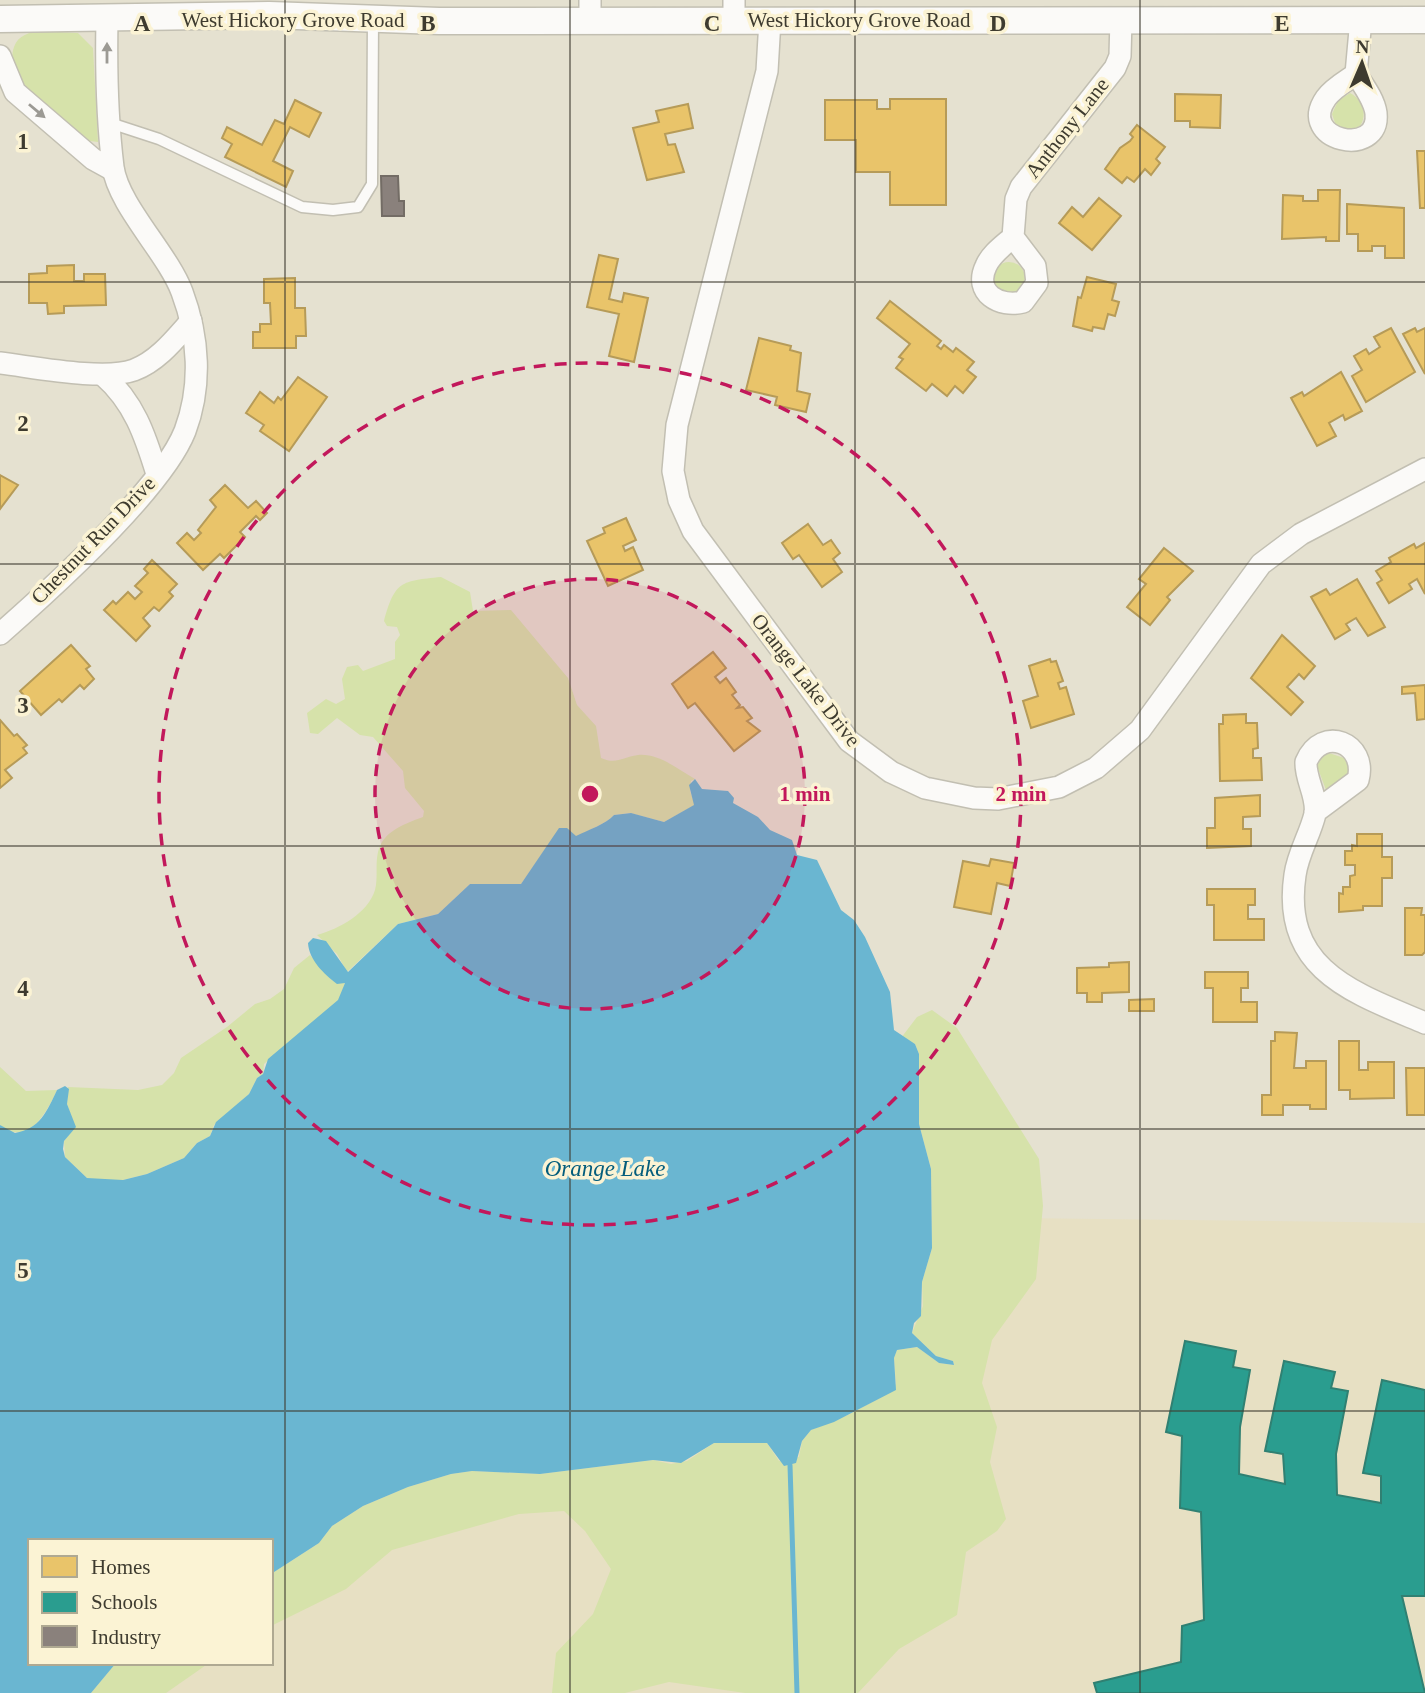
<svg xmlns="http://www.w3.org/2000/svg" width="1425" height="1693" viewBox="0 0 1425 1693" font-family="'Times New Roman',serif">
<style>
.built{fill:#e7e0c3;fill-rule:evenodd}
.green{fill:#d6e2aa}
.water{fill:#6ab6d1}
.homes{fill:#e9c46a;stroke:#b69b58;stroke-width:2}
.schools{fill:#2a9d8f;stroke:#308072;stroke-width:2}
.industry{fill:#8a817c;stroke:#736c65;stroke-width:2}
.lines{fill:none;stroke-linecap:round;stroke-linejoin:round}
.stream{stroke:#6ab6d1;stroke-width:5}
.service-casing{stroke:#c2bfb2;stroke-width:13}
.minor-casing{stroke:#c2bfb2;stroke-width:24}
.tertiary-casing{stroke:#c2bfb2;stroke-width:29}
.service{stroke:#fbfaf8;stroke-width:10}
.minor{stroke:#fbfaf8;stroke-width:21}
.tertiary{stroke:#fbfaf8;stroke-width:26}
.oneway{fill:#9c9a94}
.grid{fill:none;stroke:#3e3b2f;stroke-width:2;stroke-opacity:0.55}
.ring{fill:none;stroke:#c2185b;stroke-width:3.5;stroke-dasharray:12 9}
.labels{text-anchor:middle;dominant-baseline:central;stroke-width:7;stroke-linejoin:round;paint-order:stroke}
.street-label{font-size:21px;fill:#3e3b2f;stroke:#fbf3d4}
.water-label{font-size:23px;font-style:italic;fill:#045d7c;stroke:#fbf3d4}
.grid-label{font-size:23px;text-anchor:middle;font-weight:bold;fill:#3e3b2f;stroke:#fbf3d4;stroke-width:7;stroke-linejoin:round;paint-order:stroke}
.centre{fill:#c2185b;stroke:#fbf3d4;stroke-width:3.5}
.ring-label{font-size:21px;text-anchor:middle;font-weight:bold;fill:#c2185b;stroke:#fbf3d4;stroke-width:7;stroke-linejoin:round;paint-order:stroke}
</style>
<rect width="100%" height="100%" fill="#e5e1d0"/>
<path class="built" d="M460 1211 1425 1223V1693H0V1253ZM30 1541H271V1663H30Z"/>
<g class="green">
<path d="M41 31 78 33 93 48 98 142 90 141C67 122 1 81 14 47 18 35 30 32 41 31Z"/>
<path d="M1350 93C1362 99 1368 114 1360 126L1348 131 1336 126 1332 114 1338 101Z"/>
<circle cx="1009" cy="278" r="16"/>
<path d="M441 577 470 592 473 611 511 610 568 678 577 705 596 726 601 758C617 765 622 757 638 755 659 753 679 770 695 779L691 781 690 791 695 805 664 822 630 813 614 815C606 824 588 830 576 837L560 828 521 884H470L438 914 398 924 347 972 337 954 317 935C339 929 368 913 375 890 379 875 373 857 382 842 390 829 409 822 423 817L424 811 405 788 403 771 373 737 360 735 337 718 318 734 310 733 307 713 326 699 336 704 345 699 342 679 347 667 358 665 363 671 395 659V642L400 635 397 627 387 626 384 621C395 581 401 581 441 577Z"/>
<polygon points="1329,753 1344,758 1349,767 1347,778 1326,790 1317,766 1322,757"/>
<polygon points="310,955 332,980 345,983 339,1000 264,1064 263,1074 257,1078 249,1094 214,1125 210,1136 197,1143 184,1158 147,1174 123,1180 98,1180 87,1178 65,1157 64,1141 75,1127 67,1104 68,1087 138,1090 162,1085 174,1073 181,1058 227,1027 255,1004 270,999 284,989 294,968"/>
<polygon points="932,1010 957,1028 1039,1159 1043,1206 1036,1279 992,1340 982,1383 997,1427 990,1462 1006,1519 997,1531 966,1552 957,1615 899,1649 858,1693 745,1693 669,1682 625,1693 552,1693 556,1653 593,1614 611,1569 585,1531 564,1511 519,1514 392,1550 346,1589 271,1626 271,1574 319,1543 332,1526 363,1506 408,1487 451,1474 472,1471 540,1474 653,1460 671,1464 687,1461 714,1443 767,1443 779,1461 799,1457 802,1441 811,1430 850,1414 883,1396 896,1384 894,1358 897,1350 917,1347 939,1363 954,1365 953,1361 936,1356 912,1333 923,1306 922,1282 932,1248 931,1169 919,1124 919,1054 915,1044 901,1038 917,1017"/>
<path d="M0 1067 26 1091 57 1090C47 1112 28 1148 0 1125Z"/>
<polygon points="116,1663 209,1663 166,1693 91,1693"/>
</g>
<path class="water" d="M695 779 702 789 728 791 734 798 733 803 758 817 770 830 792 840 797 855 817 860 841 910 854 920 865 937 890 992 894 1030 915 1044 919 1054V1124L931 1169 932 1248 922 1282 921 1316 914 1323 912 1333 936 1356 953 1361 954 1365 939 1363 917 1347 897 1350 894 1358 896 1390 834 1422 811 1430 802 1441 796 1463 784 1466 767 1443H714L681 1463 653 1460 540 1474 472 1471 451 1474 408 1487 363 1506 332 1526 319 1543 271 1574V1541H30V1663H116L91 1693H0V1125L15 1133C40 1129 47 1111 57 1090L65 1086 69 1089 67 1104 76 1127 64 1141 63 1149 65 1157 87 1178 123 1180 147 1174 184 1158 197 1143 210 1136 216 1122 249 1094 257 1078 263 1074 268 1059 338 1000 345 983 337 984C324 974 309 960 308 943L313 938 326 941 348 972 398 924 438 914 470 884H521L559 828H567L576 836C588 830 606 824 614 815L631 813 664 822 694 805 689 785Z"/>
<g class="homes">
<polygon points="1175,94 1221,95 1220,128 1190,127 1190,121 1175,121"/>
<polygon points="890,99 946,99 946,205 890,205 890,172 856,172 856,140 825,140 825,100 877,100 877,109 890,109"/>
<polygon points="295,100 321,113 309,137 290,127 273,161 293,171 286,187 225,157 232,144 222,138 227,127 262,145 275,120 284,124"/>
<polygon points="688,104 693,128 665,134 668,145 675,144 684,172 647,180 633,128 659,122 656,111"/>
<polygon points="1137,125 1165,147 1156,159 1160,163 1151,175 1145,169 1134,182 1127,177 1122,183 1105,169 1120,148 1130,141 1133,137 1130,134"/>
<polygon points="1417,151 1425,151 1425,208 1420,208"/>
<polygon points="1318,190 1340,190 1339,241 1326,241 1326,237 1282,239 1283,195 1303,196 1303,201 1318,201"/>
<polygon points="1099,198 1121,216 1092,250 1059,223 1072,207 1083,217"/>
<polygon points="1347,204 1404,208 1404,258 1385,258 1385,246 1372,246 1372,251 1358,251 1358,234 1347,234"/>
<polygon points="599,255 618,259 609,299 622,302 624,293 648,298 634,362 609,356 619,314 587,307"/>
<polygon points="74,265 74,281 84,281 84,274 105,274 106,305 64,306 64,313 48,314 47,303 29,303 29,274 47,273 47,266"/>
<polygon points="1087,277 1116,284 1112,300 1119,302 1115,316 1108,314 1104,329 1093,327 1092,331 1073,326 1078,297 1081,298"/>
<polygon points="295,278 295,308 305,308 306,336 296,336 296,348 253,348 253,332 260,332 260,324 271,324 270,303 264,303 264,279"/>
<polygon points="890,301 941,341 937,346 941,349 944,345 953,352 956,348 974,362 967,370 976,377 963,393 955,386 947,396 932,384 926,391 896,368 903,359 899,357 910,344 877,318"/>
<polygon points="1391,328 1415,372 1366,402 1352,376 1362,370 1354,356 1366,349 1369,354 1380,347 1374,337"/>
<polygon points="1415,328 1417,332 1425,328 1425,374 1403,334"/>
<polygon points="759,338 791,346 790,350 801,353 797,391 810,394 806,412 775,405 777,397 746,390"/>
<polygon points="1341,372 1362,411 1345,420 1343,415 1329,423 1336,436 1317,446 1291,398 1302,392 1304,396"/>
<polygon points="298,377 327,397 289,451 260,431 264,425 246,413 260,392 274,403 278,397 281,400"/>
<polygon points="0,475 18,485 0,509"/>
<polygon points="225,485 248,508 256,501 267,513 260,520 256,516 240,532 245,537 224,558 220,554 203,570 177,543 187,533 194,540 201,533 198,530 216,507 210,500"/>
<polygon points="626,518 636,540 623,546 625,551 633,547 643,570 608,586 587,541 605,533 603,528"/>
<polygon points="808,524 823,545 831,540 840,553 833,559 842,572 822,587 799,555 793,559 782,543"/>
<polygon points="1425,543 1425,594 1417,579 1409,584 1412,589 1389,603 1377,583 1382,580 1376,571 1391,562 1389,558 1414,544 1416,548"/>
<polygon points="1164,548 1193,571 1167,597 1170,600 1150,625 1127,607 1146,584 1139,579"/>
<polygon points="152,560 177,584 169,592 173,596 159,611 154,607 143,618 150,626 136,641 104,610 113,601 116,604 128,592 135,599 142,592 135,586 148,573 144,569"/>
<polygon points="1357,579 1385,627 1368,636 1356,618 1346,624 1350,630 1335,639 1311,597 1326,589 1330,595"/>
<polygon points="1282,635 1315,666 1304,679 1299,674 1287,687 1303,702 1291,715 1251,678"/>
<polygon points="71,645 90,666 86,669 94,679 84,689 80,685 62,702 59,699 41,715 20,691"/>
<polygon points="713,652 726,668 715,677 720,683 726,678 736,692 732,695 740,705 737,708 743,707 752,718 747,721 760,731 734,751 695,703 688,708 672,684"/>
<polygon points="1050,659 1051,662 1056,661 1063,681 1058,683 1060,689 1066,687 1074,714 1031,728 1023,701 1038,696 1029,666"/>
<polygon points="1425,685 1425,719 1417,720 1415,693 1402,694 1402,687"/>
<polygon points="1246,714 1246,723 1257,723 1258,748 1253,749 1253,758 1261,758 1262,780 1220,781 1219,724 1223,724 1223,715"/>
<polygon points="0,720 14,736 17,734 27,745 23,748 27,753 5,770 12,778 0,788"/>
<polygon points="1260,795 1260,816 1243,817 1243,829 1251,829 1251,846 1207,848 1207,828 1215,828 1215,798"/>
<polygon points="1357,834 1382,834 1382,857 1392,857 1392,878 1382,878 1382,906 1363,906 1363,910 1339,912 1339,893 1343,894 1343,887 1350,887 1350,876 1355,875 1355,865 1345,865 1345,851 1352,851 1352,845 1357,846"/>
<polygon points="991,859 1014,863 1010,886 997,883 991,914 954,907 963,861 989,866"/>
<polygon points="1207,889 1255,889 1255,905 1248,905 1248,919 1264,919 1264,940 1214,940 1214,905 1207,905"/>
<polygon points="1405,908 1422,908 1421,915 1425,915 1425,952 1422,955 1405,955"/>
<polygon points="1129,962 1129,992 1102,993 1102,1002 1087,1002 1087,993 1077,993 1077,968 1109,967 1109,963"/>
<polygon points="1205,972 1248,972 1248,988 1241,988 1241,1002 1257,1002 1257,1022 1213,1022 1213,988 1205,988"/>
<polygon points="1154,999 1154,1011 1129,1011 1129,1000"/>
<polygon points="1275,1032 1297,1033 1294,1068 1306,1068 1306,1061 1326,1061 1326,1109 1310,1109 1310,1105 1283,1105 1283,1115 1262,1115 1262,1095 1271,1095 1271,1041 1275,1041"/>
<polygon points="1339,1041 1359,1041 1359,1070 1368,1070 1368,1062 1394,1062 1394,1098 1350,1099 1350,1090 1339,1090"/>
<polygon points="1406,1068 1425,1068 1425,1115 1407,1115"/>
</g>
<polygon class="schools" points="1185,1341 1236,1351 1233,1367 1250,1370 1240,1427 1239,1474 1285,1484 1283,1454 1265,1451 1284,1361 1335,1372 1331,1388 1348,1391 1336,1454 1337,1495 1381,1503 1381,1476 1363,1473 1382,1380 1425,1390 1425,1596 1402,1596 1425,1693 1097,1693 1094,1683 1181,1662 1182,1626 1204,1620 1201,1512 1180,1508 1182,1436 1166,1432"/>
<polygon class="industry" points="381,176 398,176 399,201 404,201 404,216 382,216"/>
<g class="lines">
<polyline class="stream" points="790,1465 797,1693"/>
<defs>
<polyline id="service" points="107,122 159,139 302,207 333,210 358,207 372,184 373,19"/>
<g id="minor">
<polyline points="734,0 734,20"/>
<polyline points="590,20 590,0"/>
<polyline points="770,20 767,71 677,425 673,471 679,500 693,531 849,741 891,772 925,788 974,798 998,799 1059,787 1096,768 1140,730 1261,564 1301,534 1425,469"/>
<polyline points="0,56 15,92 93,159 113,170"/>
<path d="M1356 74C1363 85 1374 99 1376 113 1381 159 1296 141 1326 98 1333 88 1346 81 1356 74L1361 19"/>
<path d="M1013 237 1035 266 1037 283 1023 302C1000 308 973 293 986 266 991 254 1004 245 1013 237L1016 199 1021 187 1115 68 1120 56 1121 19"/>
<path d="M0 363C34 367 104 381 134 370 158 361 175 339 191 321"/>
<path d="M103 375C134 402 145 435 157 474"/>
<path d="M0 634C49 591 162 489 185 431 202 386 199 337 182 292 168 254 118 205 113 167 107 118 106 69 107 20"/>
<path d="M1315 812 1358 780C1368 743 1322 724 1306 762 1305 779 1318 797 1315 814 1310 835 1298 853 1295 875 1281 970 1354 993 1425 1023"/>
</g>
<polyline id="tertiary" points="0,19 269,15 439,21 1425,20"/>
</defs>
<use href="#service" class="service-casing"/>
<use href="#minor" class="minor-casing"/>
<use href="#tertiary" class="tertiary-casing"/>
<use href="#service" class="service"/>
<use href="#minor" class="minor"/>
<use href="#tertiary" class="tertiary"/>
</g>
<defs><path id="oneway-solid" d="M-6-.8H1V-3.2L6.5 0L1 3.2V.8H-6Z" transform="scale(1.75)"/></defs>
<g class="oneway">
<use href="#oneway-solid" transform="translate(107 53) rotate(-90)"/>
<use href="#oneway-solid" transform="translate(37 111) rotate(40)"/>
</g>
<path class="grid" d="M285 0V1693M570 0V1693M855 0V1693M1140 0V1693M0 282H1425M0 564H1425M0 846H1425M0 1129H1425M0 1411H1425"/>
<circle cx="590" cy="794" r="215" fill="#c2185b" fill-opacity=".12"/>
<g class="ring">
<circle cx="590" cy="794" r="215"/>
<circle cx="590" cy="794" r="431"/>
</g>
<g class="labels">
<g class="street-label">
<text x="293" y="20">West Hickory Grove Road</text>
<text x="859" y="20">West Hickory Grove Road</text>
<text transform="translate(1067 128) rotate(-52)">Anthony Lane</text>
<text transform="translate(93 540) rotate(-46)">Chestnut Run Drive</text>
<text transform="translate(806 680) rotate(52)">Orange Lake Drive</text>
</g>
<g class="water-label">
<text x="605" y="1168">Orange Lake</text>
</g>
</g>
<g class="grid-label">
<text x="142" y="31">A</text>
<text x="428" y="31">B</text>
<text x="712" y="31">C</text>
<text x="998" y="31">D</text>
<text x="1282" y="31">E</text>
<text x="23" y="149">1</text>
<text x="23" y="431">2</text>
<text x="23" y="713">3</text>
<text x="23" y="996">4</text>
<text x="23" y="1278">5</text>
</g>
<circle cx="590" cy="794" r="10" class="centre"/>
<g class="ring-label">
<text x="805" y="801">1 min</text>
<text x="1021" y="801">2 min</text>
</g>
<rect x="28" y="1539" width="245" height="126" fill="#fbf3d4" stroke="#afa992" stroke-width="2"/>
<rect x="42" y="1556" width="35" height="21" fill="#e9c46a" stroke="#afa992" stroke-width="2"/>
<text x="91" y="1574" font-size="21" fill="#3e3b2f">Homes</text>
<rect x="42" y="1592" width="35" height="21" fill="#2a9d8f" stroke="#afa992" stroke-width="2"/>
<text x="91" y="1609" font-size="21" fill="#3e3b2f">Schools</text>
<rect x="42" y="1626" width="35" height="21" fill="#8a817c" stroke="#afa992" stroke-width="2"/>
<text x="91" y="1644" font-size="21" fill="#3e3b2f">Industry</text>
<g transform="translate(1362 63) rotate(2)" stroke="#fbf3d4" stroke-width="5" paint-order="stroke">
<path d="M0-5L12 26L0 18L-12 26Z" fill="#3e3b2f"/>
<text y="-10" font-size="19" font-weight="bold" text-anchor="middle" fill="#3e3b2f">N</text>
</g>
</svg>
